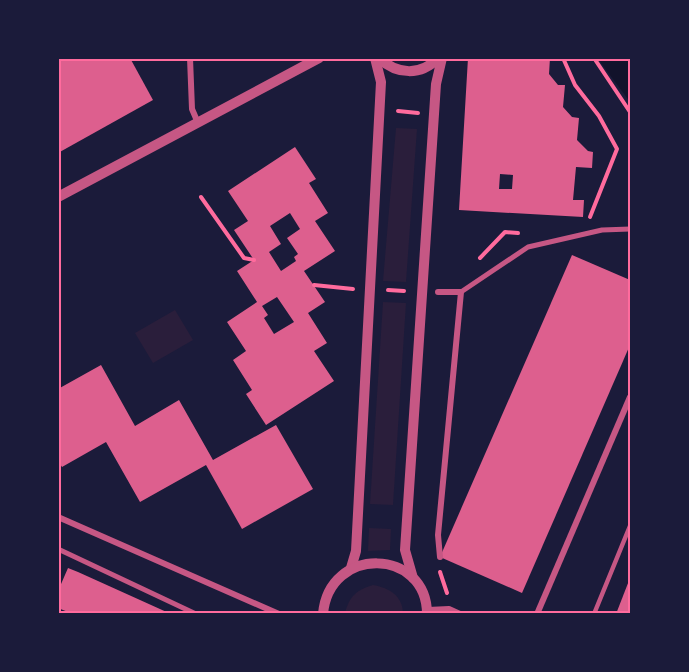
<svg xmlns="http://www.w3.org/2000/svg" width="689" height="672" viewBox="0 0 689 672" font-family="'Titillium Web',sans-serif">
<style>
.green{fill:#2a1e3b}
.water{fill:#12122b}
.building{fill:#dd5f8e;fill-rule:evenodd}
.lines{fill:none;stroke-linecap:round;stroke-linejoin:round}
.path{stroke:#ff6b9d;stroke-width:4}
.service{stroke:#c65784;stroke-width:4.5}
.pedestrian{stroke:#c65784;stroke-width:5}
.minor{stroke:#c65784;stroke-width:6}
.tertiary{stroke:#c65784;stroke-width:10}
.neatline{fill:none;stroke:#ff6b9d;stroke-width:2}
</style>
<rect width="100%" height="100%" fill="#1b1b3a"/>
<g class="green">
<polygon points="396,128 417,129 406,282 383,281"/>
<polygon points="383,302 406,303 393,505 370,504"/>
<polygon points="175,310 193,340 153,363 135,333"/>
<polygon points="369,528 391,529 390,550 368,551"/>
<path d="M373 585C389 588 402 595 403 613H345C349 597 356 590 373 585Z"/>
</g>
<polygon class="water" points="598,59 630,59 630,102"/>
<g class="building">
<polygon points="58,58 130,58 153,100 58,153"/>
<path d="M468 58H550L549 74 558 85H565L563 107 572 117 579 118 577 140 588 151 593 152 592 168 576 167 573 200H584L583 217 459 210ZM500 174 513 175 512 189H499Z"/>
<path d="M295 147 316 179 309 183 328 213 315 221 335 251 304 271 325 302 308 313 327 343 314 351 334 381 266 425 246 394 252 390 233 360 246 351 227 322 257 302 237 271 254 260 234 230 248 221 228 191ZM290 213 300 229 287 238 298 254 294 257 296 261 281 271 269 252 281 244 270 226ZM277 297 294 322 274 334 264 318 268 315 262 306Z"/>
<polygon points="572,255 630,280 630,345 522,593 440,557"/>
<polygon points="101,365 135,426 179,400 213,460 276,425 313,489 242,529 206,465 140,502 106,442 62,467 58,461 58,389"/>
<polygon points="68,568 78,572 171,614 68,614 68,612 58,608 58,591"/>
<polygon points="630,578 630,614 616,614"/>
</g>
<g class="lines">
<g class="path">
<polyline points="563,58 575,85 599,116 617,149 590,217"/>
<polyline points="594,58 630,112"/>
<polyline points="398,111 418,113"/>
<polyline points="201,197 244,258 254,260"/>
<polyline points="480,258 505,232 518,233"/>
<polyline points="314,285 353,289"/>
<polyline points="388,290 404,291"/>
<polyline points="440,572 447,593"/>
</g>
<polyline class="service" points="594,614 630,526"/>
<g class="pedestrian">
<polyline points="461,292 528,247 602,230 630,229"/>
<polyline points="58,549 196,614"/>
</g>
<g class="minor">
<polyline points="190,58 192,109 198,123"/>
<polyline points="438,292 461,292 438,535 440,557"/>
<polyline points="58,517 279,614"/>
<polyline points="428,610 449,609 460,614"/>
<polyline points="537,614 630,397"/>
</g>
<g class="tertiary">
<path d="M379 58C397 75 421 76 438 58"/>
<polyline points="58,197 319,58"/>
<polyline points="351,568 356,551 381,82 375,58"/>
<polyline points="413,578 405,550 436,84 442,58"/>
<path d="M323 614C329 545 427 548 427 614"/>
</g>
</g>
<rect width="689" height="672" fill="none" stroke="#1b1b3a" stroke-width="120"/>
<rect x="60" y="60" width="569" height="552" class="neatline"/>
</svg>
